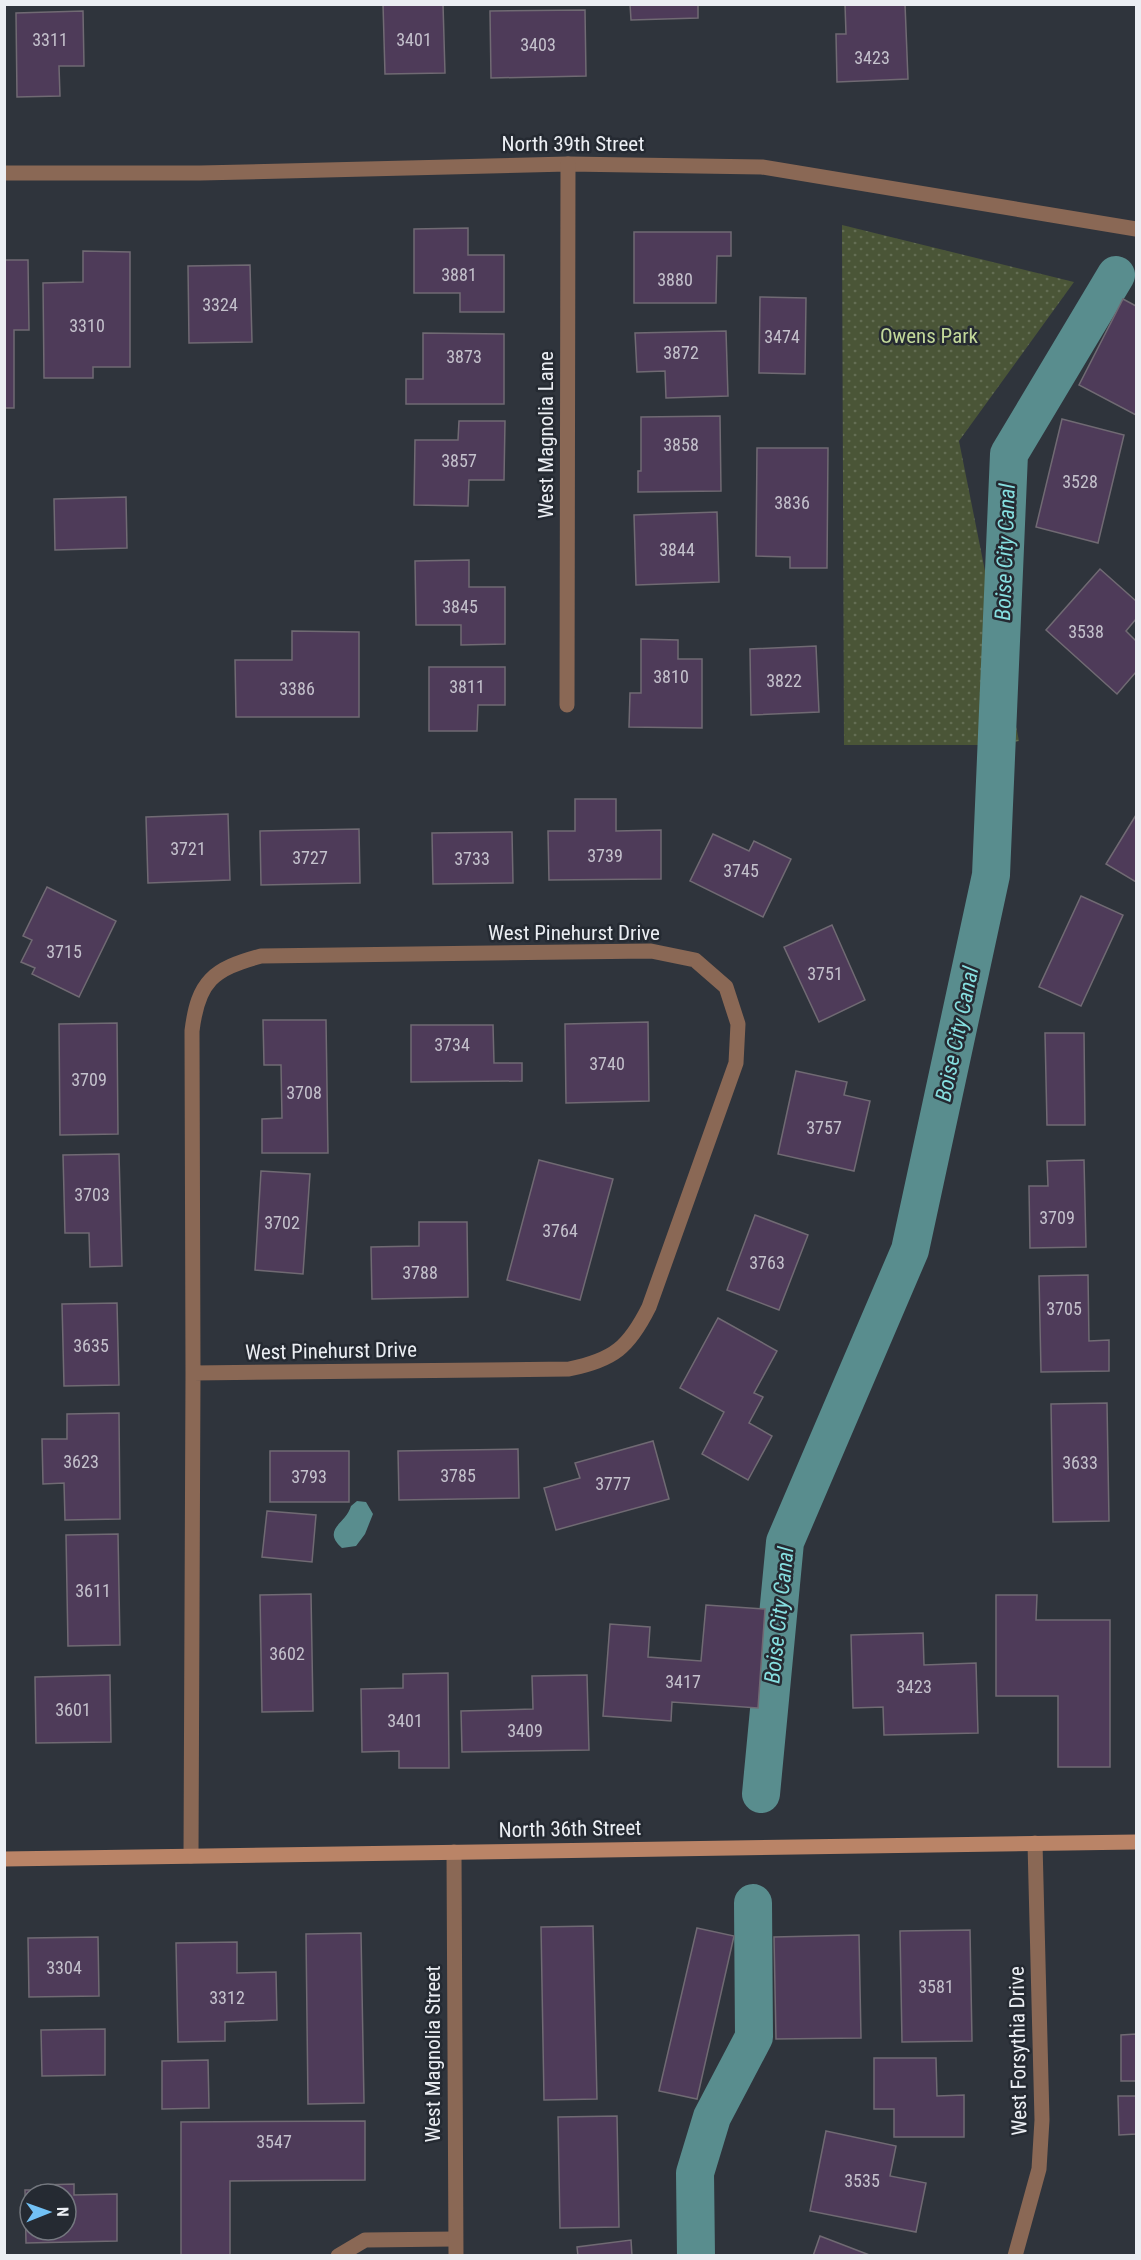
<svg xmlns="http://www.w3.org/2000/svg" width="1141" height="2260" viewBox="0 0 1141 2260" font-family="'Roboto Condensed',sans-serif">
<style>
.park{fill:url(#park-dots)}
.water{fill:#598d8e}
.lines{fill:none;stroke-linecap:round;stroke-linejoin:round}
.canal{stroke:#598d8e;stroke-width:38}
.building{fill:#4e3b59;stroke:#706a73;stroke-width:1.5;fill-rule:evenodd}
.lane{stroke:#8a6855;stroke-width:15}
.street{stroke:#8a6855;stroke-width:15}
.secondary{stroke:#ba8467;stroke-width:15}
.labels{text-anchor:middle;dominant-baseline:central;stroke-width:5;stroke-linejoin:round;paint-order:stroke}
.number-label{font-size:18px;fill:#c4c1cc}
.street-label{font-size:21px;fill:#ebeef3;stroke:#252a32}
.park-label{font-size:21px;fill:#c2d89a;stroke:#252a32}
.water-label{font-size:22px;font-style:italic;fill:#86dfe0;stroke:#252a32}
</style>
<defs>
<pattern id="park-dots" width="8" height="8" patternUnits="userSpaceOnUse" patternTransform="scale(1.5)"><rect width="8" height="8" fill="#4a5537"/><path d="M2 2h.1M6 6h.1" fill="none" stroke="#646e54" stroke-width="1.8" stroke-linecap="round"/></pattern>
</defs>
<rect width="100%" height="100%" fill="#2f343c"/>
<polygon class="park" points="842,225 1074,282 959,441 1019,741 997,745 844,745"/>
<path class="water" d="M357 1501 366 1502 373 1514 365 1534 356 1546 342 1548C321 1529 346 1524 351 1506Z"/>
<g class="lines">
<g class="canal">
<polyline points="761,1794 785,1542 910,1250 991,875 1009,454 1116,275"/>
<polyline points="696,2256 695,2173 712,2117 754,2037 753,1903"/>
</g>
</g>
<g class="building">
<polygon points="383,4 443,4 445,73 385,74"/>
<polygon points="630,4 698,4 698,18 631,20"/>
<polygon points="845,4 905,4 908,79 837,82 836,34 846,34"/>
<polygon points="585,10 586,76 491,78 490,11"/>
<polygon points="83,11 84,66 59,66 60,96 17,97 16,13"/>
<polygon points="468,228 468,255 504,255 504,312 460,312 460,293 414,293 414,229"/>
<polygon points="634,232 731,232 731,256 717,256 716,303 634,303"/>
<polygon points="83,251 130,252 130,367 93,367 93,378 44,378 43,283 83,282"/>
<polygon points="4,260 28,260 29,330 14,330 14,408 4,408"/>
<polygon points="250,265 252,342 189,343 188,266"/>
<polygon points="760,297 806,298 805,374 759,373"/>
<polygon points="1123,299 1136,306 1136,415 1079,385"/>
<polygon points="726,331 728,396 666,398 665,371 637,372 635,333"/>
<polygon points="423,333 504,334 504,404 406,404 406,379 423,379"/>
<polygon points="720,416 721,491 638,492 638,471 641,471 641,417"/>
<polygon points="1062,419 1124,435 1098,543 1036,527"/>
<polygon points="459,421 505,421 504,480 469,480 468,506 414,505 415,440 458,440"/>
<polygon points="757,448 828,448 827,568 790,568 790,557 756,556"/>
<polygon points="126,497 127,548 55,550 54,499"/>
<polygon points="717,512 719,582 636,585 634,515"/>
<polygon points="469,560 469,587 505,587 505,644 461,645 461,625 416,625 415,561"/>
<polygon points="1100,569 1136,601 1136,619 1126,631 1136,641 1136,672 1117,694 1046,630"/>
<polygon points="292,631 359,632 359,717 236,717 235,660 292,660"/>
<polygon points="641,639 678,640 678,659 702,659 702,728 629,727 630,693 641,693"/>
<polygon points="816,646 819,712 751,715 750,649"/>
<polygon points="429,667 505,667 505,705 478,705 477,731 429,731"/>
<polygon points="575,799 616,799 616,831 661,830 661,879 549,880 548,831 575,831"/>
<polygon points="228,814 230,880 148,883 146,817"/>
<polygon points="1136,815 1136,882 1106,864"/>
<polygon points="359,829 360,883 261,885 260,831"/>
<polygon points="512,832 513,883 433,884 432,833"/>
<polygon points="713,834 749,851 754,841 791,859 763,917 690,881"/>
<polygon points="47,887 116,921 79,997 32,974 35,968 21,962 32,940 23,936"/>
<polygon points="1081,896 1123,915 1081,1006 1039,987"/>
<polygon points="832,925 865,1000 819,1022 784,947"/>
<polygon points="263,1020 326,1020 328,1153 262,1153 262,1119 282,1118 281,1065 264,1065"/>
<polygon points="648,1022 649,1101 566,1103 565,1024"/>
<polygon points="117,1023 118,1134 60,1135 59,1024"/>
<polygon points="411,1025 493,1025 494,1063 522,1063 522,1081 411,1082"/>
<polygon points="1045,1033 1084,1033 1085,1125 1047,1125"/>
<polygon points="796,1071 847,1082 844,1095 870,1101 854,1171 778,1154"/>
<polygon points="119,1154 122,1266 90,1267 89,1233 65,1233 63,1155"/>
<polygon points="539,1160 613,1179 580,1300 507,1280"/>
<polygon points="1084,1160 1086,1247 1030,1248 1029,1186 1048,1186 1047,1161"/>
<polygon points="261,1171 310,1174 303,1274 255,1270"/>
<polygon points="755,1215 808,1235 779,1310 727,1290"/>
<polygon points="419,1222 467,1222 468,1297 372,1299 371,1247 419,1246"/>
<polygon points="1088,1275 1089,1341 1109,1340 1109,1371 1041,1372 1039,1276"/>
<polygon points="117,1303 119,1385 64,1386 62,1304"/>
<polygon points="718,1318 777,1351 754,1393 763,1397 749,1423 772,1436 748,1480 702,1454 724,1412 680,1388"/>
<polygon points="1107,1403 1109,1521 1053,1522 1051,1404"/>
<polygon points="119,1413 120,1519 65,1520 64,1483 43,1484 42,1439 67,1439 67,1414"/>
<polygon points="653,1441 669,1499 556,1530 544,1488 580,1478 575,1463"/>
<polygon points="518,1449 519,1498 399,1500 398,1451"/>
<rect x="270" y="1451" width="79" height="51"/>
<polygon points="267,1511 316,1515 312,1562 262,1557"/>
<polygon points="118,1534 120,1645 68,1646 66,1535"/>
<polygon points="311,1594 313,1711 262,1712 260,1595"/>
<polygon points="996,1595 1037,1595 1036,1620 1110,1620 1110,1767 1058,1767 1058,1696 996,1696"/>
<polygon points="706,1605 765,1609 758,1708 672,1702 671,1721 603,1716 610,1624 650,1627 648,1657 701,1661"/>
<polygon points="923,1633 924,1665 976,1663 978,1733 884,1735 883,1707 853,1708 851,1635"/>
<polygon points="448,1673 449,1768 399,1768 399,1751 362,1752 361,1689 403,1688 403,1674"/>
<polygon points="110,1675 111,1742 36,1743 35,1677"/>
<polygon points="587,1675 589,1750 462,1752 461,1711 533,1709 532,1676"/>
<polygon points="593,1926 597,2099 544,2100 541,1927"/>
<polygon points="697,1928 734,1936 697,2099 659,2091"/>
<polygon points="970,1930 972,2041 902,2042 900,1931"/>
<polygon points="361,1933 364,2103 308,2104 306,1934"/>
<polygon points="859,1935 861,2038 776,2039 774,1937"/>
<polygon points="98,1937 99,1996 29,1997 28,1938"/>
<polygon points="237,1942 237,1973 276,1972 277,2020 225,2022 225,2041 178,2042 176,1943"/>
<polygon points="105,2029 105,2075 42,2076 41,2030"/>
<polygon points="1136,2034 1136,2081 1121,2081 1121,2035"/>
<polygon points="874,2058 936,2058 937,2096 964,2095 964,2137 894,2137 894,2109 874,2109"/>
<polygon points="208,2060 209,2108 162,2109 162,2061"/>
<polygon points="1118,2096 1136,2096 1136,2134 1119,2135"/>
<polygon points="617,2116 619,2227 560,2228 558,2117"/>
<polygon points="365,2121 365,2180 230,2181 230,2256 181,2256 181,2122"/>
<polygon points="826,2131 896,2146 890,2176 926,2183 916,2232 810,2211"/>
<path d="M74 2184V2195L117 2194V2241L26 2243 25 2190H41V2185ZM30 2194H66V2230H30Z"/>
<polygon points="820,2236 872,2256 813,2256"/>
<polygon points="631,2240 632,2256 578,2256 577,2247"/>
</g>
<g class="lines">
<polyline class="lane" points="338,2256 365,2240 455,2239"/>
<g class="street">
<polyline points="4,173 200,173 568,164 762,167 1136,229"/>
<polyline points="567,705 568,164"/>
<polyline points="454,1852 456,2256"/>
<path d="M191 1856 193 1373 569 1369C614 1360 629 1347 649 1307L736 1063 738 1024 726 987 695 960 651 951 261 956C213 969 198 981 192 1031L193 1373"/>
<polyline points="1015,2256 1039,2169 1042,2120 1035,1843"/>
</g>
<polyline class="secondary" points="4,1859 1136,1842"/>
</g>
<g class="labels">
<g class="number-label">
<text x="50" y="39">3311</text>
<text x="414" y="39">3401</text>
<text x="538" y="44">3403</text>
<text x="872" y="57">3423</text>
<text x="459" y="274">3881</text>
<text x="675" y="279">3880</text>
<text x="220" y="304">3324</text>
<text x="87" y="325">3310</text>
<text x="782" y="336">3474</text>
<text x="681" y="352">3872</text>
<text x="464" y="356">3873</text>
<text x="681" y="444">3858</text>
<text x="459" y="460">3857</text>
<text x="1080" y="481">3528</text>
<text x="792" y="502">3836</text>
<text x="677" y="549">3844</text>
<text x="460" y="606">3845</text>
<text x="1086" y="631">3538</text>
<text x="671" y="676">3810</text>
<text x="784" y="680">3822</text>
<text x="467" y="686">3811</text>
<text x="297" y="688">3386</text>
<text x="188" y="848">3721</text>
<text x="605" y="855">3739</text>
<text x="310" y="857">3727</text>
<text x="472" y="858">3733</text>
<text x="741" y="870">3745</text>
<text x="64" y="951">3715</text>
<text x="825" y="973">3751</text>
<text x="452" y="1044">3734</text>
<text x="607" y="1063">3740</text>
<text x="89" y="1079">3709</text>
<text x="304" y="1092">3708</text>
<text x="824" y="1127">3757</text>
<text x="92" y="1194">3703</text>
<text x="1057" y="1217">3709</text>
<text x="282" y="1222">3702</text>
<text x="560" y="1230">3764</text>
<text x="767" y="1262">3763</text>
<text x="420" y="1272">3788</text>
<text x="1064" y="1308">3705</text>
<text x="91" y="1345">3635</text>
<text x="81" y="1461">3623</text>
<text x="1080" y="1462">3633</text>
<text x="458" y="1475">3785</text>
<text x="309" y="1476">3793</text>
<text x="613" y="1483">3777</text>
<text x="93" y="1590">3611</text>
<text x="287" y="1653">3602</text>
<text x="683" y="1681">3417</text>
<text x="914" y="1686">3423</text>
<text x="73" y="1709">3601</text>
<text x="405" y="1720">3401</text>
<text x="525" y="1730">3409</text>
<text x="64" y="1967">3304</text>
<text x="936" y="1986">3581</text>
<text x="227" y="1997">3312</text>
<text x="274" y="2141">3547</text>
<text x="862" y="2180">3535</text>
</g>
<g class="street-label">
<text x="573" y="144">North 39th Street</text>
<text transform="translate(546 435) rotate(-90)">West Magnolia Lane</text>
<text x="574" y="933">West Pinehurst Drive</text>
<text transform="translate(331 1351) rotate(-1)">West Pinehurst Drive</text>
<text transform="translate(570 1829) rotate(-1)">North 36th Street</text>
<text transform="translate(1018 2051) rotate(-91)">West Forsythia Drive</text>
<text transform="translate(433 2054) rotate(-90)">West Magnolia Street</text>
</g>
<g class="park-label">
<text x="929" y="336">Owens Park</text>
</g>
<g class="water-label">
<text transform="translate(1005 552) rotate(-88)">Boise City Canal</text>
<text transform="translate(957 1034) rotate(-78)">Boise City Canal</text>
<text transform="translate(779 1615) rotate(-84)">Boise City Canal</text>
</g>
</g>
<rect width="1141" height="2260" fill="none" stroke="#ebeef3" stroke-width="12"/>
<g transform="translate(48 2212) rotate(89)"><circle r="28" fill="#252a32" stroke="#74787f" stroke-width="1.5"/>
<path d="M0-4.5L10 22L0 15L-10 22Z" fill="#72c1f5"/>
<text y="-9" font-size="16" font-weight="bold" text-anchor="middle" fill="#ebeef3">N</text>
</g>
</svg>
